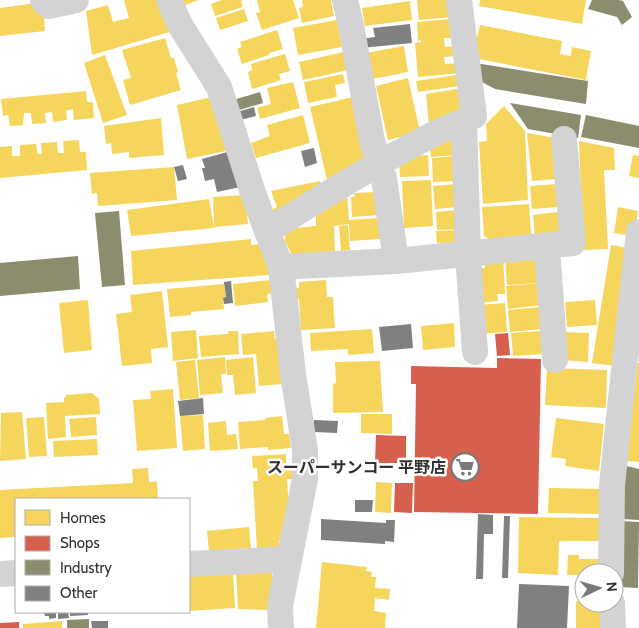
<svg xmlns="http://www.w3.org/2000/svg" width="639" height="628" viewBox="0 0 639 628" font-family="Cabin,'Noto Sans JP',sans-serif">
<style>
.homes{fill:#f6d55c}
.shops{fill:#d6604d}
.industry{fill:#8c8c6e}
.building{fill:#808080}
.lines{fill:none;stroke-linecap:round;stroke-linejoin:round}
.minor{stroke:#d3d3d3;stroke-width:26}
.labels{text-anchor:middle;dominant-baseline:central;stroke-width:5;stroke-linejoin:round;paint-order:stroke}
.poi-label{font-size:16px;font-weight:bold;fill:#313131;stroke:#fff;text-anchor:end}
</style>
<rect width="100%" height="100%" fill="#fff"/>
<g class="homes">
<polygon points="124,0 163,0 173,31 92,55 86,11 108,5 113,22 129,18"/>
<polygon points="180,0 199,0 182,6"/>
<polygon points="222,0 241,0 243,7 215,16 211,4"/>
<polygon points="257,0 293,0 299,18 262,30 256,13 260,12"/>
<polygon points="302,0 331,0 334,16 302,23 299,8 303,7"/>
<polygon points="417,0 451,0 453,17 419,20"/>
<polygon points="480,0 586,0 582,24 479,6"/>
<polygon points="410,1 412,20 365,26 362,8"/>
<polygon points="36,3 44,15 45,31 0,36 0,8"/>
<polygon points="244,9 248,21 220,30 216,18"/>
<polygon points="452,19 454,38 444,38 445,47 458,46 458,56 444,57 445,64 459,63 460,73 418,77 415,43 421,42 421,40 418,41 417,22"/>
<polygon points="337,20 342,47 298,55 293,28"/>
<polygon points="480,25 562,41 560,54 571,56 572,47 591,51 586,80 479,59 475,46"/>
<polygon points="277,30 283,49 269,53 269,55 242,64 237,49 242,47 240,42"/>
<polygon points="165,38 171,58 174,58 178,72 176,73 181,90 130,105 123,80 131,78 122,50"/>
<polygon points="404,46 408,72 367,80 361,54"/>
<polygon points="344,52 348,70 303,80 299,62"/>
<polygon points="285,54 290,71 279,74 281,80 252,89 248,72 252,70 251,64"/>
<polygon points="105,55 127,115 103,123 84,63"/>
<polygon points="343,74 345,83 335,85 337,97 308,103 304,82"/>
<polygon points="457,75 459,86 418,92 416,81"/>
<polygon points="408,78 420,132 388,140 376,86"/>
<polygon points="293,82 300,108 260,119 257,108 271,104 267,88"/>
<polygon points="463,88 466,112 444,115 445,121 429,124 426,94"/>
<polygon points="86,91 87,102 93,102 94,118 74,120 73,109 66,111 67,120 53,122 52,112 45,113 46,123 32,124 31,113 24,113 23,125 10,126 8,115 3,116 1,99"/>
<polygon points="216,96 231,150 187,159 177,105"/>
<polygon points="353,97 367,162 329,188 310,107"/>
<polygon points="504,106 525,131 528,200 483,204 479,142 487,141 486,124"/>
<polygon points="303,115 310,143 256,158 251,143 270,136 267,125"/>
<polygon points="161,118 164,155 129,158 129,152 112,154 111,143 106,144 104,126"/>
<polygon points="527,133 555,138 557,179 532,181"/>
<polygon points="454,136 455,155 431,157 429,142"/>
<polygon points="79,140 80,152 86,152 87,170 0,178 0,147 12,146 12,156 20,156 20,145 36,144 38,154 42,154 41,143 57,142 58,153 64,153 63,141"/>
<polygon points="579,141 614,148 615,170 604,170 608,249 583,250"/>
<polygon points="428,155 429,176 400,177 399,160 415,159 415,156"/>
<polygon points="633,155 639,156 639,178 629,176"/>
<polygon points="456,156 458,181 433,182 432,158"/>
<polygon points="174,167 177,200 98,206 97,193 92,194 90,173"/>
<polygon points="431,180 433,226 404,228 402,181"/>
<polygon points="320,181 324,195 276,220 271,210 277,207 271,191"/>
<polygon points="457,184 459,207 435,209 433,186"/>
<polygon points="557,184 558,207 532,209 530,186"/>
<polygon points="378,192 379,215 352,217 351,197 355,197 354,193"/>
<polygon points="245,195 248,224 214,227 213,197"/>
<polygon points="347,197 349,220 378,218 380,239 350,241 349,224 334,226 335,251 292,255 285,241 285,229 316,226 316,214"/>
<polygon points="209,199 214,228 131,236 127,210"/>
<polygon points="529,204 531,236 491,240 484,236 482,207"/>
<polygon points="618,207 638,211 634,236 614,233"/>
<polygon points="459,210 461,229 437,230 436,212"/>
<polygon points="558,212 561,234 535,237 533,215"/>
<polygon points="348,225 350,250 341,251 339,226"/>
<polygon points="461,230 457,243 437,243 436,231"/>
<polygon points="251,239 251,245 263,244 268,260 269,275 133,285 131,251"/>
<polygon points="611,245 633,249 615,366 592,363"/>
<polygon points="503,257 505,294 497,294 498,301 476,303 474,269 485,268 485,258"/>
<polygon points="505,257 536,259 537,283 507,285"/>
<polygon points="271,280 272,293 267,294 268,302 235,306 233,284"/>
<polygon points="326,280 327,297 333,297 335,328 301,330 299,299 297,299 296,288 299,288 299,282"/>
<polygon points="540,283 542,305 508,309 506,286"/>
<polygon points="224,284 226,297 223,298 224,309 191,312 191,315 170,317 167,289"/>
<polygon points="162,291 168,347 151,349 152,363 122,366 116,314 132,312 130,295"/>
<polygon points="88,300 92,350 64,353 59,303"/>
<polygon points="595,300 597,325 567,327 565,302"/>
<polygon points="505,303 507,332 480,334 478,305"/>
<polygon points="541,307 543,329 510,332 508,310"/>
<polygon points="454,323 455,347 423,350 421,326"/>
<polygon points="372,329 374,353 348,355 348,349 311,351 310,333"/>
<polygon points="196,330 198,358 173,361 171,332"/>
<polygon points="228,331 238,331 239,354 201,357 199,336 228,334"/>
<polygon points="274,331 275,339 278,339 283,384 259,386 256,354 243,355 241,334"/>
<polygon points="542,331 544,354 513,356 511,333"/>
<polygon points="563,332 589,333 588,362 562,360"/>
<polygon points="225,357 226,374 221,374 223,393 200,395 197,360"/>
<polygon points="253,357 256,393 235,395 233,375 227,375 226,360"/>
<polygon points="195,360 199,398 180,400 176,362"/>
<polygon points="380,361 383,412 333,413 333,384 336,383 335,362"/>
<polygon points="638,363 639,363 639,462 626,461"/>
<polygon points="547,368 607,370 606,408 545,405"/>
<polygon points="173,389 177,448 137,451 133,400 151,399 150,391"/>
<polygon points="92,393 99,399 100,414 65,416 66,437 48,439 46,403 64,402 64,398 66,397 66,395"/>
<polygon points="22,412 26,459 0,461 1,413"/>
<polygon points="361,414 392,414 392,434 361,433"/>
<polygon points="203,415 205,449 183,451 180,416"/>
<polygon points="282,416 284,434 289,434 291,448 268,450 268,447 240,449 238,422 265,420 265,418"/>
<polygon points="44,417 47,456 29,457 26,418"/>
<polygon points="96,417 97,435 71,437 69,419"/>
<polygon points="556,418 604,424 599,471 565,466 566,459 551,457"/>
<polygon points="226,421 227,435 236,434 238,449 210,451 208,423"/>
<polygon points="97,439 98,455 54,457 53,441"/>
<polygon points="286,454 286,465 293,465 294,479 287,479 290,526 284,540 279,540 279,547 257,549 253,481 258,481 257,468 253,468 252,456"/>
<polygon points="148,468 149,482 157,481 158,499 16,499 16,537 0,538 0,490 133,483 132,469"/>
<polygon points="376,482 392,483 391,513 375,512"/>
<polygon points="549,488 604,489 604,514 548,513"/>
<polygon points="519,517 603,518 602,541 559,541 558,575 518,573"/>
<polygon points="249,527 251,548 209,551 207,531"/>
<polygon points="568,555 579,555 579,559 602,559 602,573 584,573 584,577 577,577 578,575 567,575"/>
<polygon points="322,562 367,567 366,571 372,572 371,577 376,577 375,588 390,589 389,600 375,598 374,611 386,613 385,628 316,628"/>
<polygon points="272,569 274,593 269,610 238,609 236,571"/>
<polygon points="233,573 235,608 189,611 189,576"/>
<polygon points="576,601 584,602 584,603 602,603 601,628 576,628"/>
<polygon points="62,621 62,628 23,628 23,624"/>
</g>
<g class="shops">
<polygon points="508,333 510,355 497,356 495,334"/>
<polygon points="497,358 541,359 538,514 414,512 416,384 411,384 411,366 497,368"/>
<polygon points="376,435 406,436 406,463 375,463"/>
<polygon points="395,483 413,483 412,513 394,512"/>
<polygon points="19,622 19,628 0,628 0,623"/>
</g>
<g class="industry">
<polygon points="592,0 619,0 623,1 632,17 622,25 617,17 588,9"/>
<polygon points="475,63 588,81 586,104 495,89 480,81"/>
<polygon points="260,92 263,103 236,111 233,100"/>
<polygon points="510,103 581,115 578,138 528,129"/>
<polygon points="586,115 639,126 639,148 581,137"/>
<polygon points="119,211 125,285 102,287 95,213"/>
<polygon points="78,256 80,289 0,296 0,263"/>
<polygon points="623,465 639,469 639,520 622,519"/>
<polygon points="620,521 639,522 638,588 618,587"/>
<polygon points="578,579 584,579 584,598 577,598"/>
<polygon points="89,619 89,628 67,628 67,620"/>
</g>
<g class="building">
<polygon points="410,24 412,43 361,48 360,39 375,37 373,28"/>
<polygon points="254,107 256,116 240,120 237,112"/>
<polygon points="314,148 317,163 305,167 301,151"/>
<polygon points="231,151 240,187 217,192 214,179 205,181 202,168 205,168 202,159"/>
<polygon points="183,165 187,179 178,181 174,167"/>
<polygon points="231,281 233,303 224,304 223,298 226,297 224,282"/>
<polygon points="411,324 413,348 382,351 379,327"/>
<polygon points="203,398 204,414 180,416 178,401"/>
<polygon points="314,420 338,421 337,433 314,432"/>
<polygon points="355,500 373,500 372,512 355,512"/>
<polygon points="478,514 493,515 493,534 484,534 483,579 476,579"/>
<polygon points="504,516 510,516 508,578 502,578"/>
<polygon points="321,519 386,523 386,520 395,520 394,542 385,541 385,544 321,540"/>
<polygon points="519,584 569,586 567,628 517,628"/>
<polygon points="44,612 56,612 56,618 49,619 49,616 45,616"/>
<polygon points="58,612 68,612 69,618 58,619"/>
<polygon points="70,612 88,612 88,615 70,616"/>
<polygon points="91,621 108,621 108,628 92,628"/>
</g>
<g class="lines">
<g class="minor">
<polyline points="43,0 49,6 76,0"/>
<polyline points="169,0 180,25 219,87 252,190 267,231 281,267 293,374 305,450 305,479 280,606 281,628"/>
<polyline points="345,0 351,25 372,141 384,178 396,261"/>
<polyline points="464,122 468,254 475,352"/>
<path d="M267 231C321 198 375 164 432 135 445 128 460 124 474 116L459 0"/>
<polyline points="547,246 555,360"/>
<polyline points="281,267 396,261 573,243 564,139"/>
<polyline points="189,564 289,559"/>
<polyline points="611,573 612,486 619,417 639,232"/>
<polyline points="0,574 16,573"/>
<polyline points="612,603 613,628"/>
</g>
</g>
<defs>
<symbol id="supermarket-ring" viewBox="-11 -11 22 22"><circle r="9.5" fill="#fff" stroke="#797979" stroke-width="1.5"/><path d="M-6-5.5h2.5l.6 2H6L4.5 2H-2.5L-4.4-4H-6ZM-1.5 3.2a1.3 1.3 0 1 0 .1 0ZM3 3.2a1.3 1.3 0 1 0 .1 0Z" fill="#797979"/></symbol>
</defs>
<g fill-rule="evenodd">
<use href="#supermarket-ring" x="449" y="451" width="32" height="32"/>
</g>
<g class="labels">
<g class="poi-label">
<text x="446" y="467">スーパーサンコー 平野店</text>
</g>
</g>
<rect x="15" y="498" width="175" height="115" fill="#ffffff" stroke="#adadad"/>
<rect x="25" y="510" width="25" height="15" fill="#f6d55c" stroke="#adadad"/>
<text x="60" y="523" font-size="15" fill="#313131">Homes</text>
<rect x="25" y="536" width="25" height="15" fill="#d6604d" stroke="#adadad"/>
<text x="60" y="548" font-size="15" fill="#313131">Shops</text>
<rect x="25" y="560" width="25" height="15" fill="#8c8c6e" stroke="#adadad"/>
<text x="60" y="573" font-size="15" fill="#313131">Industry</text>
<rect x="25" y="586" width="25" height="15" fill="#808080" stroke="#adadad"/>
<text x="60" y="598" font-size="15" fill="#313131">Other</text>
<g transform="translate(599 588) rotate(85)"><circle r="24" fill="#ffffff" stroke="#adadad"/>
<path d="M0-4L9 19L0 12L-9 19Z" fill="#797979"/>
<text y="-8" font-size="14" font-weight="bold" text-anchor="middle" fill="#313131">N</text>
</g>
</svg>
